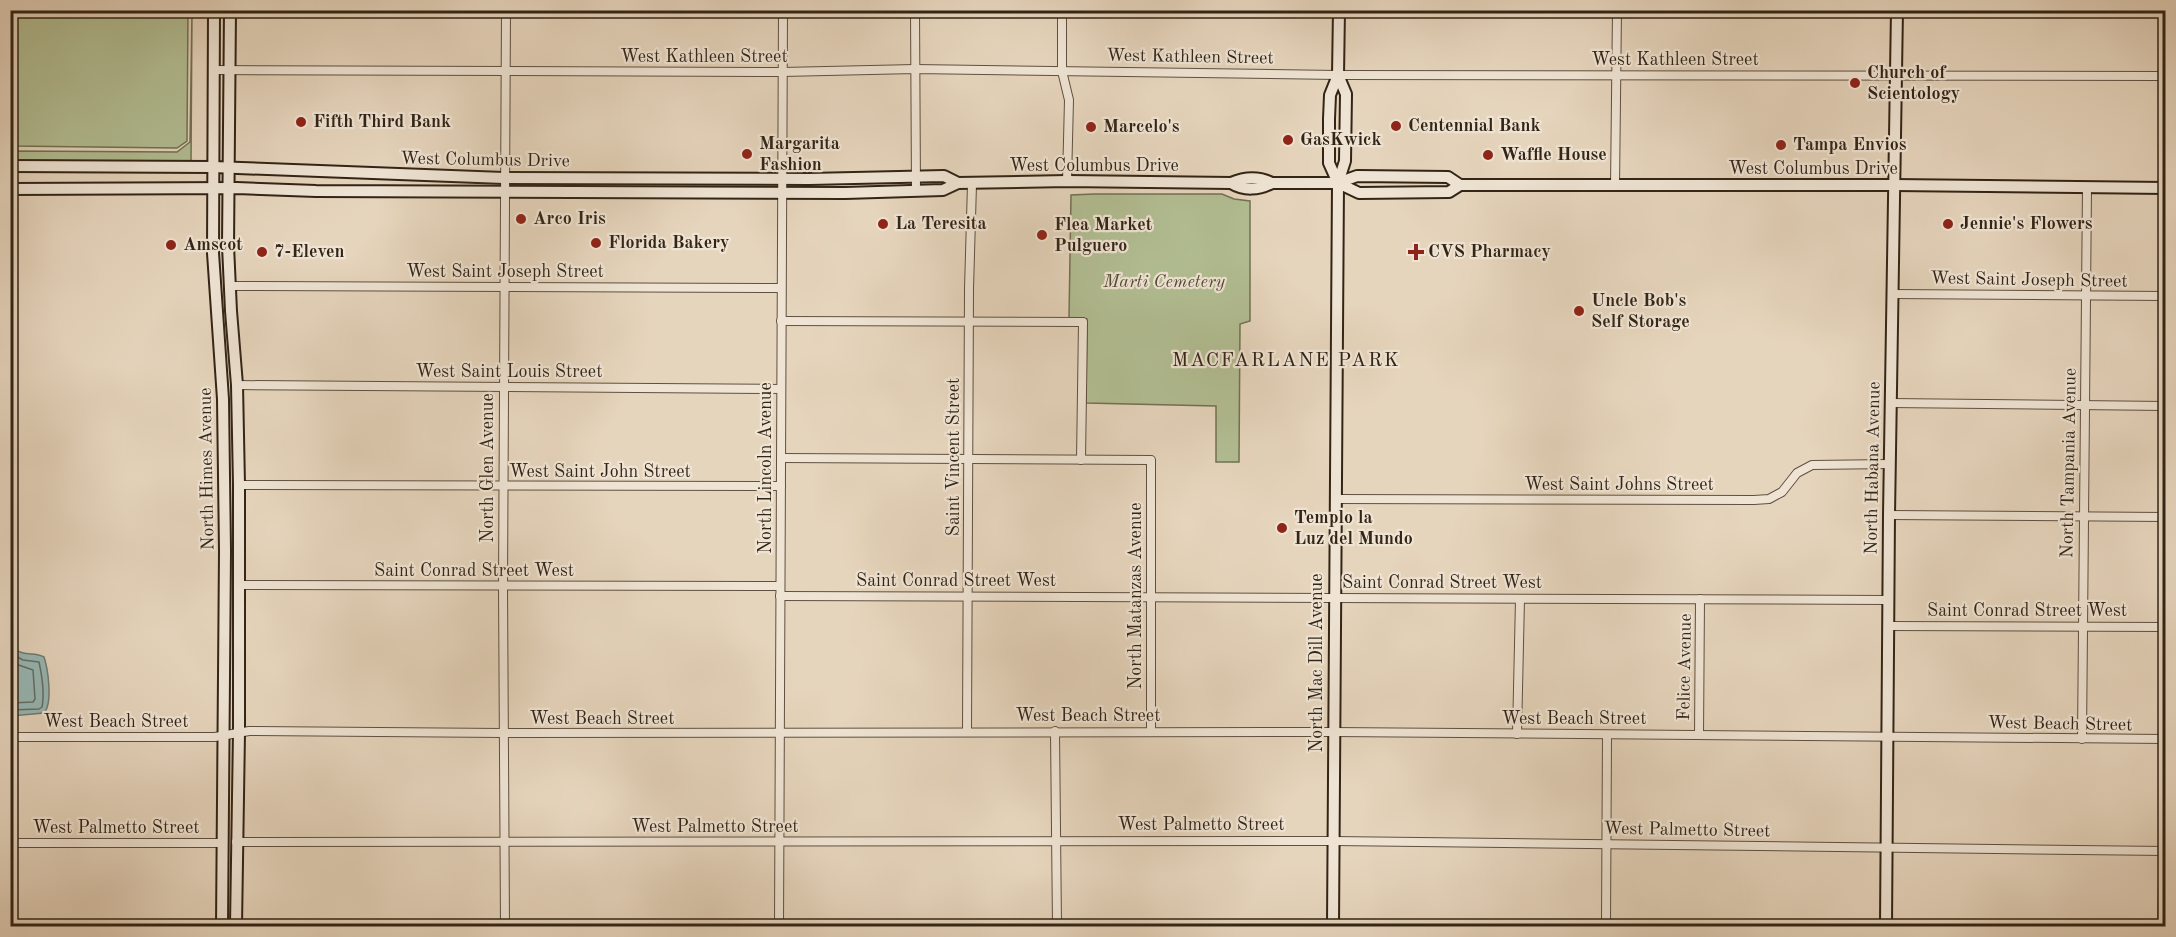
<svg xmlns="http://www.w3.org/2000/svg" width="2176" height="937" viewBox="0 0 2176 937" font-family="'Old Standard TT',serif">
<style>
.green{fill:#b2be93;stroke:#727154;stroke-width:1.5}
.water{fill:#97b8b5;stroke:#6f7d75;stroke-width:1.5}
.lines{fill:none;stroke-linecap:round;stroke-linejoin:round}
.shore{stroke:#646e66;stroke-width:1.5}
.street-casing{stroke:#5f5040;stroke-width:10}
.secondary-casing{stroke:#322416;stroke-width:14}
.street{stroke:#efe4d4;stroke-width:8}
.secondary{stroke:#efe4d4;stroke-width:10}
.poi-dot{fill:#8f2418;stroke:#efe4d4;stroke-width:2}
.labels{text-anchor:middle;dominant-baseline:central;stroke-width:4.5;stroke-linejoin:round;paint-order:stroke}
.street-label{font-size:18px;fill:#322416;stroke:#efe4d4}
.poi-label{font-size:18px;font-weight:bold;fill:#322416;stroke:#efe4d4;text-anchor:start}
.park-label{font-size:18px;font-style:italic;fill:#524a35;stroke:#efe4d4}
.neighbourhood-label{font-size:20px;letter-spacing:1.5px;fill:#322416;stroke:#efe4d4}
</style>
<rect width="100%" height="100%" fill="#e6d5bd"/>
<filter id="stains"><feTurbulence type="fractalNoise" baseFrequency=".00333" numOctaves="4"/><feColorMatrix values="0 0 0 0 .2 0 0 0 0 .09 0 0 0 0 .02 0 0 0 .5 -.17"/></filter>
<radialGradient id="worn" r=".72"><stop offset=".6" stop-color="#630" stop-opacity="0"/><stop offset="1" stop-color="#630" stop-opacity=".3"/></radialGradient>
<g class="green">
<polygon points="10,11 188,11 187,141 177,148 11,146"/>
<polygon points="192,11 191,164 11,161 11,151 177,152 190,142"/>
<polygon points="1094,194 1222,194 1234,199 1250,201 1250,321 1240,324 1239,462 1216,462 1216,406 1086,403 1087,319 1069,318 1071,195"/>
</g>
<path class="water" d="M11 647C26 658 33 651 44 657 48 669 53 703 44 713L11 716V680L13 670 11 667Z"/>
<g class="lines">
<g class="shore">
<path d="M10 653 23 660 39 662C42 676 45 692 42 707L39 709 10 710"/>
<polyline points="10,662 33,670 35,699 33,702 10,703"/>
</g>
<defs>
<g id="street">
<polyline points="915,10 916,191"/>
<polyline points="1062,10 1062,71 1069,100 1067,181"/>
<polyline points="213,70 782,72 915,69 1338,75 2166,76"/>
<polyline points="1615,186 1617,10"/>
<polyline points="230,286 781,288"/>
<polyline points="1892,294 2166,296"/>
<polyline points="781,321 1083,322 1081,460"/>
<polyline points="237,385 781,389"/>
<polyline points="1890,403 2166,406"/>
<polyline points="781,458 1151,460 1151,731"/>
<polyline points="239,485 781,486"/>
<polyline points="1335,499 1754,500 1769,499 1782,492 1797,473 1812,465 1890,464"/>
<polyline points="1889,515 2166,517"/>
<polyline points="239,585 780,586"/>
<polyline points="780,596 1888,600"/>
<polyline points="1888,626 2166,627"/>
<polyline points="967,731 969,289 972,184"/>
<polyline points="1055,731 1057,926"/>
<polyline points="1517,734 1520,599"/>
<polyline points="1699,735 1700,599"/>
<polyline points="10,737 215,737 249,731 503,733 1333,732 2166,739"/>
<polyline points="2082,739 2087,187"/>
<polyline points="236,842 1333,841 2166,851"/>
<polyline points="10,843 221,843"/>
<polyline points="505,926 503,586 506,10"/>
<polyline points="779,926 783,10"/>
<polyline points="1606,926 1607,735"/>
<polyline points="2162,926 2166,753"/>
</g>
<g id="secondary">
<polyline points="214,10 213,253 223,399 225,551 222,926"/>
<polyline points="230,10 228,246 231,311 237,385 239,485 239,732 236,926"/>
<polyline points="10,166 213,167 504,178 809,179 944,176 958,183"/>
<path d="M1231 183C1244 191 1259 190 1272 183"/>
<polyline points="1338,183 1359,193 1449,192 1460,185 1894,185 2166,188"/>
<polyline points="1338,183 1329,163 1329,119 1330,95 1338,75 1339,10"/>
<path d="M10 189 237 188 316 191 845 193 943 190 958 183 1067 181 1231 183C1245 177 1258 176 1272 183H1338L1357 176 1448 177 1460 185"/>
<polyline points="1333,926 1338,183 1345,161 1346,94 1338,75"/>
<polyline points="1886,926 1889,515 1897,10"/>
</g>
</defs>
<use href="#street" class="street-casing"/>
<use href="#secondary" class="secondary-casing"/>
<use href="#street" class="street"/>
<use href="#secondary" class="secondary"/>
</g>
<g class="poi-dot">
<circle cx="1855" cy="83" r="6"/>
<circle cx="301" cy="122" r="6"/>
<circle cx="1396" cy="126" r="6"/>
<circle cx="1091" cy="127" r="6"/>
<circle cx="1288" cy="140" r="6"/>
<circle cx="1781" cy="145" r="6"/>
<circle cx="747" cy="154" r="6"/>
<circle cx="1488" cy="155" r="6"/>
<circle cx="521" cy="219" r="6"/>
<circle cx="883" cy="224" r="6"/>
<circle cx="1948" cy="224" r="6"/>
<circle cx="1042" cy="235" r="6"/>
<circle cx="596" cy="243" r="6"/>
<circle cx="171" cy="245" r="6"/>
<circle cx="262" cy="252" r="6"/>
<path d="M1413 243h6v6h6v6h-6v6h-6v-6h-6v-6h6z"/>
<circle cx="1579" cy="311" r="6"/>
<circle cx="1282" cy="528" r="6"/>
</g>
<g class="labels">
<g class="street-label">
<text x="704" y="57">West Kathleen Street</text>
<text transform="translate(1190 57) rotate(1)">West Kathleen Street</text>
<text x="1675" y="60">West Kathleen Street</text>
<text transform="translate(485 160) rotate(1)">West Columbus Drive</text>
<text x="1094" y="166">West Columbus Drive</text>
<text x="1813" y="169">West Columbus Drive</text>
<text x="505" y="272">West Saint Joseph Street</text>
<text transform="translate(2029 280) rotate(1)">West Saint Joseph Street</text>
<text x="509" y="372">West Saint Louis Street</text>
<text transform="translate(954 457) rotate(-90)">Saint Vincent Street</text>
<text transform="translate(2069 463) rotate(-89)">North Tampania Avenue</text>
<text transform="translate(488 468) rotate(-90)">North Glen Avenue</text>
<text transform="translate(766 468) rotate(-90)">North Lincoln Avenue</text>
<text transform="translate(1873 468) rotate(-89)">North Habana Avenue</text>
<text transform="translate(207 469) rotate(-91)">North Himes Avenue</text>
<text x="600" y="472">West Saint John Street</text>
<text x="1619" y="485">West Saint Johns Street</text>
<text x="474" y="571">Saint Conrad Street West</text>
<text x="956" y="581">Saint Conrad Street West</text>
<text x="1442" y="583">Saint Conrad Street West</text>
<text transform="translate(1136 596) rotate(-90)">North Matanzas Avenue</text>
<text x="2027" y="611">Saint Conrad Street West</text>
<text transform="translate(1317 663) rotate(-90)">North Mac Dill Avenue</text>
<text transform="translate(1685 667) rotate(-89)">Felice Avenue</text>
<text x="1088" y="716">West Beach Street</text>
<text x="602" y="719">West Beach Street</text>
<text x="1574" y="719">West Beach Street</text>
<text x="116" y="722">West Beach Street</text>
<text transform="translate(2060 724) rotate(1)">West Beach Street</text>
<text x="1201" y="825">West Palmetto Street</text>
<text x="715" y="827">West Palmetto Street</text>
<text x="116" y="828">West Palmetto Street</text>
<text transform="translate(1687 830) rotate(1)">West Palmetto Street</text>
</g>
<g class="poi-label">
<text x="1867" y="73">Church of<tspan x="1867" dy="21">Scientology</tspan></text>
<text x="313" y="122">Fifth Third Bank</text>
<text x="1408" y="126">Centennial Bank</text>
<text x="1103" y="127">Marcelo's</text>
<text x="1300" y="140">GasKwick</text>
<text x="759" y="144">Margarita<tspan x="759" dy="21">Fashion</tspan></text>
<text x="1793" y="145">Tampa Envios</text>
<text x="1500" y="155">Waffle House</text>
<text x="533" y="219">Arco Iris</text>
<text x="895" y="224">La Teresita</text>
<text x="1960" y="224">Jennie's Flowers</text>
<text x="1054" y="225">Flea Market<tspan x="1054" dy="21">Pulguero</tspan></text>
<text x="608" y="243">Florida Bakery</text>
<text x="183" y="245">Amscot</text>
<text x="274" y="252">7-Eleven</text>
<text x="1428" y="252">CVS Pharmacy</text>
<text x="1591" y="301">Uncle Bob's<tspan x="1591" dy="21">Self Storage</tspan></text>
<text x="1294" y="518">Templo la<tspan x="1294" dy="21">Luz del Mundo</tspan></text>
</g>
<g class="park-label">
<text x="1164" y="282">Marti Cemetery</text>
</g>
<g class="neighbourhood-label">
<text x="1286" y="361">MACFARLANE PARK</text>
</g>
</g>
<rect width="2176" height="937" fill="none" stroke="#e6d5bd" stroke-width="36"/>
<rect x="12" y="12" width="2152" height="913" fill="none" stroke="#322416" stroke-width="3"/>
<rect x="18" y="18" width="2140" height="901" fill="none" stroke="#322416" stroke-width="1.5"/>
<rect width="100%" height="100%" filter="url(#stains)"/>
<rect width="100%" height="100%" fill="url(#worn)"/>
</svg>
